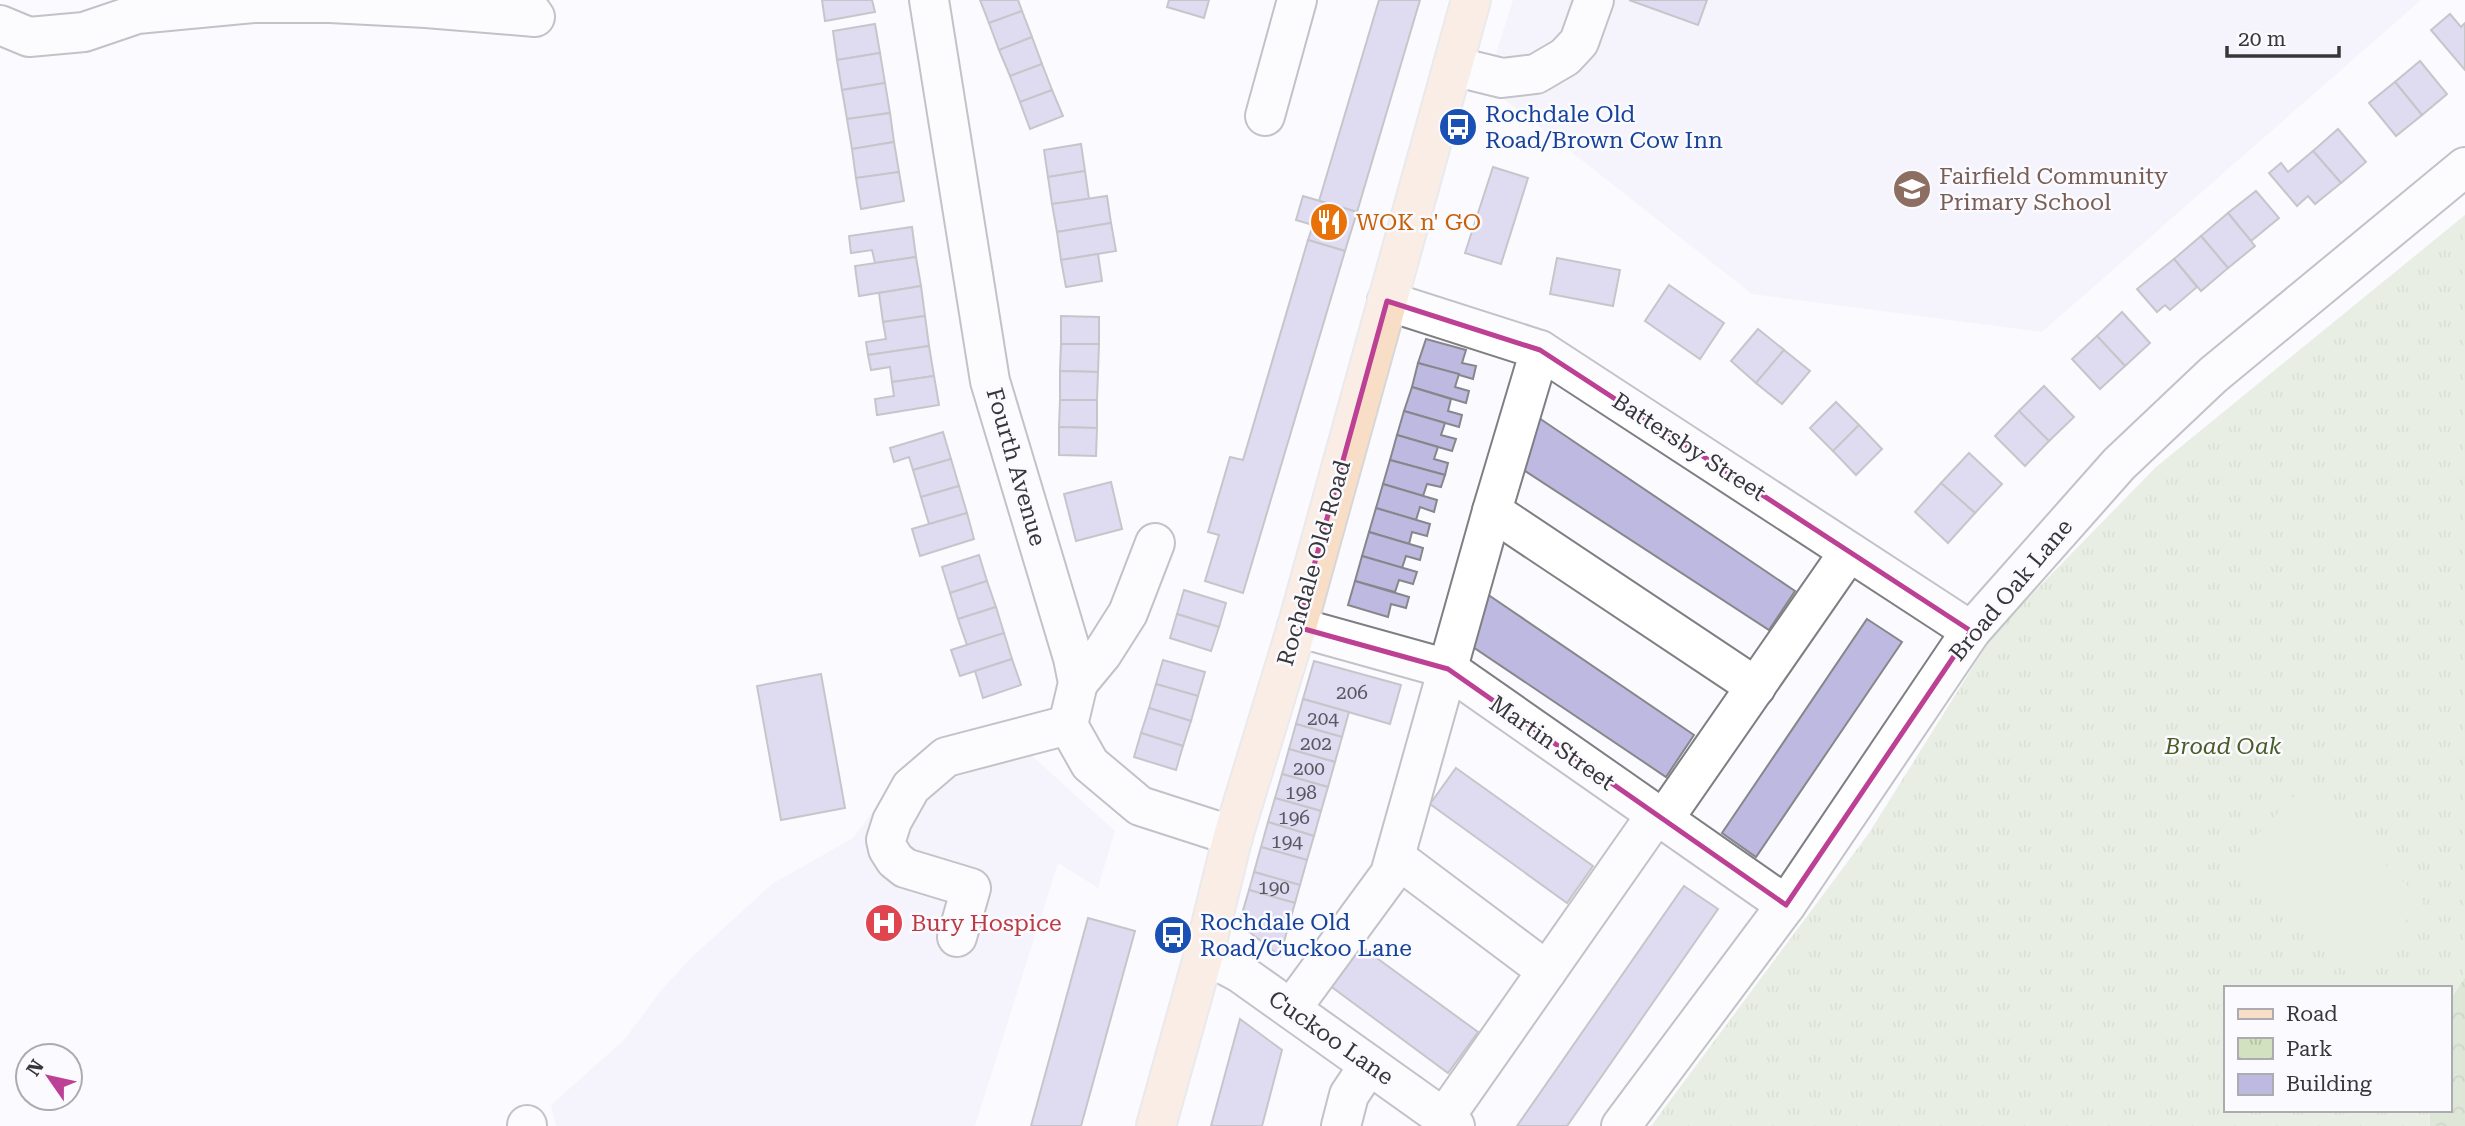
<svg xmlns="http://www.w3.org/2000/svg" width="2465" height="1126" viewBox="0 0 2465 1126" font-family="'Roboto Serif',serif">
<style>
.built{fill:#efeefa}
.forest{fill:url(#forest-crowns)}
.park{fill:url(#park-tufts)}
.pitch{fill:#d2e1c0}
.building{fill:#beb9e1;stroke:#87878b;stroke-width:2}
.lines{fill:none;stroke-linecap:round;stroke-linejoin:round}
.minor-casing{stroke:#7f7f83;stroke-width:42}
.major-casing{stroke:#d7d7d7;stroke-width:42}
.minor{stroke:#fff;stroke-width:38}
.major{stroke:#f8dec6;stroke-width:38}
.marked{fill:none;stroke:#bc4194;stroke-width:5;stroke-linejoin:round}
.labels{text-anchor:middle;dominant-baseline:central;stroke-width:5;stroke-linejoin:round;paint-order:stroke}
.number-label{font-size:19px;fill:#595863}
.transit-label{font-size:23px;fill:#164399;stroke:#fafaff;text-anchor:start}
.education-label{font-size:23px;fill:#785e54;stroke:#fafaff;text-anchor:start}
.food-label{font-size:23px;fill:#c56008;stroke:#fafaff;text-anchor:start}
.street-label{font-size:23px;fill:#373739;stroke:#fafaff}
.park-label{font-size:23px;font-style:italic;fill:#485d25;stroke:#fafaff}
.health-label{font-size:23px;fill:#be3a42;stroke:#fafaff;text-anchor:start}
</style>
<defs>
<pattern id="forest-crowns" width="20" height="18" patternUnits="userSpaceOnUse" patternTransform="scale(1.75)"><rect width="20" height="18" fill="#bdcea7"/><path d="M2 6a3 3 0 1 1 6 0M12 15a3 3 0 1 1 6 0" fill="none" stroke="#9aa889"/></pattern>
<pattern id="park-tufts" width="24" height="20" patternUnits="userSpaceOnUse" patternTransform="scale(1.75)"><rect width="24" height="20" fill="#d2e1c0"/><path d="M3 7l-1-3M5 7V3M7 7l1-3M15 17l-1-3M17 17v-4M19 17l1-3" fill="none" stroke="#b5c2a6"/></pattern>
</defs>
<rect width="100%" height="100%" fill="#fafaff"/>
<g class="built">
<polygon points="1513,0 2421,0 2042,332 1752,294 1486,85"/>
<polygon points="1029,753 1115,831 1098,888 1058,863 975,1126 556,1126 551,1105 625,1039 662,989 691,958 772,884 853,838 915,755 963,774"/>
</g>
<polygon class="forest" points="2465,977 2465,1126 2430,1126 2429,1110 2449,1110 2449,1001"/>
<polygon class="park" points="2465,215 2465,977 2449,1001 2449,988 2225,988 2225,1110 2428,1110 2430,1126 1651,1126 1869,833 1994,633 2156,467"/>
<polygon class="pitch" points="2304,786 2424,902 2352,977 2231,862"/>
<g class="building">
<polygon points="822,0 872,0 875,12 825,21"/>
<polygon points="980,0 1018,0 1022,11 989,23"/>
<polygon points="1169,0 1209,0 1204,18 1167,7"/>
<polygon points="1379,0 1420,0 1357,212 1319,201"/>
<polygon points="1629,0 1707,0 1698,25"/>
<polygon points="1022,11 1032,37 999,50 989,23"/>
<polygon points="2450,14 2461,27 2465,23 2465,70 2431,30"/>
<polygon points="875,24 880,53 837,60 833,31"/>
<polygon points="1032,37 1042,64 1010,76 999,50"/>
<polygon points="880,53 885,83 842,90 837,60"/>
<polygon points="2420,61 2447,94 2422,115 2395,82"/>
<polygon points="1042,64 1052,90 1020,102 1010,76"/>
<polygon points="2395,82 2422,115 2396,136 2369,103"/>
<polygon points="885,83 890,113 847,119 842,90"/>
<polygon points="1052,90 1063,116 1030,129 1020,102"/>
<polygon points="890,113 894,142 852,149 847,119"/>
<polygon points="2338,129 2366,162 2341,183 2313,151"/>
<polygon points="894,142 899,172 856,178 852,149"/>
<polygon points="1081,144 1085,171 1048,177 1044,150"/>
<polygon points="2313,151 2341,183 2315,204 2308,196 2297,206 2269,173 2281,163 2288,172"/>
<polygon points="1493,167 1528,178 1501,264 1465,253"/>
<polygon points="1085,171 1089,199 1052,204 1048,177"/>
<polygon points="899,172 904,201 861,209 856,178"/>
<polygon points="2256,191 2279,218 2251,241 2228,213"/>
<polygon points="1107,196 1111,223 1057,232 1052,204"/>
<polygon points="1303,196 1357,212 1345,251 1308,240 1313,225 1296,220"/>
<polygon points="2228,213 2255,246 2228,268 2201,236"/>
<polygon points="1111,223 1116,251 1061,260 1057,232"/>
<polygon points="912,227 916,257 875,263 872,250 851,253 849,236"/>
<polygon points="2201,236 2228,268 2201,291 2174,259"/>
<polygon points="1308,240 1345,251 1243,593 1205,581 1219,535 1208,532 1230,457 1243,460"/>
<polygon points="1098,254 1102,281 1066,287 1061,260"/>
<polygon points="916,257 921,286 859,296 855,266"/>
<polygon points="1557,258 1620,270 1613,306 1550,294"/>
<polygon points="2174,259 2197,287 2170,310 2165,305 2157,312 2137,289"/>
<polygon points="1669,285 1724,323 1700,359 1645,321"/>
<polygon points="921,286 925,316 883,322 879,293"/>
<polygon points="2122,312 2150,343 2125,366 2097,336"/>
<polygon points="925,316 929,346 868,355 866,342 886,339 883,322"/>
<polygon points="1061,316 1099,317 1099,344 1061,344"/>
<polygon points="1758,329 1784,350 1756,383 1731,361"/>
<polygon points="2097,336 2125,366 2100,389 2072,359"/>
<polygon points="1426,339 1466,350 1462,363 1476,366 1473,379 1418,363"/>
<polygon points="1061,344 1099,344 1098,372 1060,371"/>
<polygon points="929,346 934,376 892,382 890,367 871,370 868,355"/>
<polygon points="1784,350 1810,371 1782,404 1756,383"/>
<polygon points="1418,363 1459,374 1455,387 1469,391 1466,403 1412,387"/>
<polygon points="1060,371 1098,372 1097,400 1060,400"/>
<polygon points="934,376 939,405 877,415 875,399 894,396 892,382"/>
<polygon points="2044,386 2074,417 2049,441 2019,411"/>
<polygon points="1412,387 1451,399 1448,411 1462,415 1459,427 1404,411"/>
<polygon points="1060,400 1097,400 1097,428 1059,427"/>
<polygon points="1836,402 1859,425 1833,451 1810,428"/>
<polygon points="1404,411 1445,423 1441,435 1456,439 1452,451 1397,435"/>
<polygon points="2019,411 2049,441 2025,466 1995,436"/>
<polygon points="1539,418 1795,591 1769,630 1522,469"/>
<polygon points="1859,425 1882,449 1856,475 1833,451"/>
<polygon points="1059,427 1097,428 1096,456 1059,455"/>
<polygon points="943,432 951,459 913,470 909,457 894,462 890,448"/>
<polygon points="1397,435 1438,447 1434,459 1448,463 1445,475 1390,460"/>
<polygon points="1969,453 2002,484 1975,513 1941,483"/>
<polygon points="951,459 959,486 921,497 913,470"/>
<polygon points="1390,460 1445,475 1441,487 1427,484 1423,496 1383,484"/>
<polygon points="1111,482 1122,529 1076,541 1064,494"/>
<polygon points="1941,483 1975,513 1948,543 1915,512"/>
<polygon points="1383,484 1437,500 1434,512 1420,507 1416,520 1376,508"/>
<polygon points="959,486 967,513 929,524 921,497"/>
<polygon points="1376,508 1430,524 1427,536 1412,532 1409,544 1369,532"/>
<polygon points="967,513 974,539 920,556 912,529"/>
<polygon points="1369,532 1423,548 1420,560 1406,556 1402,568 1362,556"/>
<polygon points="979,555 987,581 950,593 942,567"/>
<polygon points="1362,556 1417,572 1413,584 1399,580 1395,592 1355,581"/>
<polygon points="987,581 996,607 958,619 950,593"/>
<polygon points="1355,581 1409,597 1406,608 1391,604 1388,617 1348,605"/>
<polygon points="1184,590 1226,603 1219,627 1177,614"/>
<polygon points="1487,594 1694,735 1666,777 1473,647"/>
<polygon points="996,607 1004,633 967,645 958,619"/>
<polygon points="1177,614 1219,627 1211,651 1170,638"/>
<polygon points="1867,619 1902,642 1756,857 1722,833"/>
<polygon points="1004,633 1012,659 960,676 951,650"/>
<polygon points="1012,659 1021,685 983,698 975,671"/>
<polygon points="1163,660 1205,672 1198,696 1156,684"/>
<polygon points="1314,661 1401,685 1390,724 1303,699"/>
<polygon points="821,674 845,808 781,820 757,686"/>
<polygon points="1156,684 1198,696 1191,721 1149,708"/>
<polygon points="1303,699 1349,712 1342,737 1296,724"/>
<polygon points="1149,708 1191,721 1183,746 1141,733"/>
<polygon points="1296,724 1342,737 1335,762 1289,749"/>
<polygon points="1141,733 1183,746 1176,770 1134,757"/>
<polygon points="1289,749 1335,762 1328,787 1282,774"/>
<polygon points="1456,768 1593,866 1567,903 1430,804"/>
<polygon points="1282,774 1328,787 1321,811 1275,798"/>
<polygon points="1275,798 1321,811 1314,836 1268,822"/>
<polygon points="1268,822 1314,836 1307,860 1261,847"/>
<polygon points="1261,847 1307,860 1300,885 1254,872"/>
<polygon points="1254,872 1300,885 1295,903 1249,890"/>
<polygon points="1684,886 1718,909 1567,1126 1517,1126"/>
<polygon points="1249,890 1295,903 1280,956 1239,924"/>
<polygon points="1088,918 1135,931 1081,1126 1031,1126"/>
<polygon points="1359,945 1478,1032 1448,1073 1329,985"/>
<polygon points="1240,1019 1282,1050 1262,1126 1211,1126"/>
</g>
<g class="lines">
<defs>
<g id="minor">
<polyline points="929,0 990,381 1073,658 1078,683 1068,725 1090,764 1140,806 1233,836"/>
<polyline points="0,25 29,37 84,32 137,14 253,3 330,3 426,8 535,17 523,0"/>
<polyline points="1453,66 1502,78 1536,74 1565,57 1579,42 1594,0"/>
<polyline points="1265,116 1297,0"/>
<polyline points="1387,301 1540,350 1971,631"/>
<polyline points="1492,511 1756,687"/>
<polyline points="1297,627 1448,669 1786,905"/>
<polyline points="1078,683 1102,654 1128,613 1155,543"/>
<polyline points="1663,820 1849,552"/>
<polyline points="1395,857 1547,971"/>
<polyline points="957,937 971,888 905,868 895,860 888,849 886,840 892,821 911,787 946,757 1068,725"/>
<polyline points="1204,954 1240,973 1455,1126"/>
<polyline points="1291,1009 1390,874 1492,511 1540,350"/>
<polyline points="1444,1118 1656,815"/>
<polyline points="527,1125 527,1126"/>
<polyline points="1341,1126 1349,1095 1369,1065"/>
<polyline points="1621,1126 1786,905 1971,631 2119,464 2213,375 2465,167"/>
</g>
<polyline id="major" points="1156,1126 1204,954 1233,836 1297,627 1471,0"/>
</defs>
<use href="#minor" class="minor-casing"/>
<use href="#major" class="major-casing"/>
<use href="#minor" class="minor"/>
<use href="#major" class="major"/>
</g>
<path d="M0 0H2465V1126H0ZM1387 301 1540 350 1971 631 1786 905 1448 669 1297 627Z" fill="#fafaff" fill-opacity=".55" fill-rule="evenodd"/>
<path class="marked" d="M1387 301 1540 350 1971 631 1786 905 1448 669 1297 627Z"/>
<defs>
<symbol id="bus-disc" viewBox="-11 -11 22 22"><circle r="9.5" fill="#1a4fb4" stroke="#fafaff"/><path d="M-5-6H5V4H4V6H2V4H-2V6H-4V4H-5ZM-3.5-4V0h7V-4ZM-3.5 1.2v1.5H-2V1.2ZM2 1.2v1.5H3.5V1.2Z" fill="#fff"/></symbol>
<symbol id="school-disc" viewBox="-11 -11 22 22"><circle r="9.5" fill="#8d6e63" stroke="#fafaff"/><path d="M0-5L7-2L0 1L-7-2ZM-4 1L0 2.5L4 1V4Q0 6-4 4Z" fill="#fff"/></symbol>
<symbol id="restaurant-disc" viewBox="-11 -11 22 22"><circle r="9.5" fill="#e8710a" stroke="#fafaff"/><path d="M-5-6h1v4h1v-4h1v4h1v-4h1v5L-1.5 .5V6h-2V.5L-5-1ZM5-6V6H3V1.5H1.5Q1.5-4 5-6Z" fill="#fff"/></symbol>
<symbol id="hospital-disc" viewBox="-11 -11 22 22"><circle r="9.5" fill="#e0444e" stroke="#fafaff"/><path d="M-5-5h3v3.5h4V-5h3V5h-3V1.5h-4V5h-3Z" fill="#fff"/></symbol>
</defs>
<g fill-rule="evenodd">
<use href="#bus-disc" x="1436" y="105" width="44" height="44"/>
<use href="#school-disc" x="1890" y="167" width="44" height="44"/>
<use href="#restaurant-disc" x="1307" y="200" width="44" height="44"/>
<use href="#hospital-disc" x="862" y="901" width="44" height="44"/>
<use href="#bus-disc" x="1151" y="913" width="44" height="44"/>
</g>
<g class="labels">
<g class="number-label">
<text x="1352" y="692">206</text>
<text x="1323" y="718">204</text>
<text x="1316" y="743">202</text>
<text x="1309" y="768">200</text>
<text x="1301" y="792">198</text>
<text x="1294" y="817">196</text>
<text x="1287" y="841">194</text>
<text x="1274" y="887">190</text>
</g>
<g class="transit-label">
<text x="1485" y="114">Rochdale Old<tspan x="1485" dy="26">Road/Brown Cow Inn</tspan></text>
<text x="1200" y="922">Rochdale Old<tspan x="1200" dy="26">Road/Cuckoo Lane</tspan></text>
</g>
<g class="education-label">
<text x="1939" y="176">Fairfield Community<tspan x="1939" dy="26">Primary School</tspan></text>
</g>
<g class="food-label">
<text x="1356" y="222">WOK n' GO</text>
</g>
<g class="street-label">
<text transform="translate(1689 447) rotate(33)">Battersby Street</text>
<text transform="translate(1016 467) rotate(74)">Fourth Avenue</text>
<text transform="translate(1314 563) rotate(-74)">Rochdale Old Road</text>
<text transform="translate(2011 590) rotate(-50)">Broad Oak Lane</text>
<text transform="translate(1552 743) rotate(35)">Martin Street</text>
<text transform="translate(1331 1038) rotate(35)">Cuckoo Lane</text>
</g>
<g class="park-label">
<text x="2223" y="746">Broad Oak</text>
</g>
<g class="health-label">
<text x="911" y="923">Bury Hospice</text>
</g>
</g>
<rect x="2224" y="986" width="228" height="126" fill="#fafaff" stroke="#acacb0" stroke-width="2"/>
<rect x="2238" y="1009" width="35" height="10" fill="#f8dec6" stroke="#acacb0" stroke-width="2"/>
<text x="2286" y="1021" font-size="21" fill="#373739">Road</text>
<rect x="2238" y="1038" width="35" height="21" fill="url(#park-tufts)" stroke="#acacb0" stroke-width="2"/>
<text x="2286" y="1056" font-size="21" fill="#373739">Park</text>
<rect x="2238" y="1074" width="35" height="21" fill="#beb9e1" stroke="#acacb0" stroke-width="2"/>
<text x="2286" y="1091" font-size="21" fill="#373739">Building</text>
<g transform="translate(49 1077) rotate(304)"><circle r="33" fill="#fafaff" stroke="#acacb0" stroke-width="2"/>
<path d="M0-5L12 26L0 18L-12 26Z" fill="#bc4194"/>
<text y="-10" font-size="19" font-weight="bold" text-anchor="middle" fill="#373739">N</text>
</g>
<path d="M2227 46v10h112v-10" fill="none" stroke="#373739" stroke-width="3.5"/>
<text x="2238" y="46" font-size="21" fill="#373739" stroke="#fafaff" stroke-width="5" paint-order="stroke">20 m</text>
</svg>
